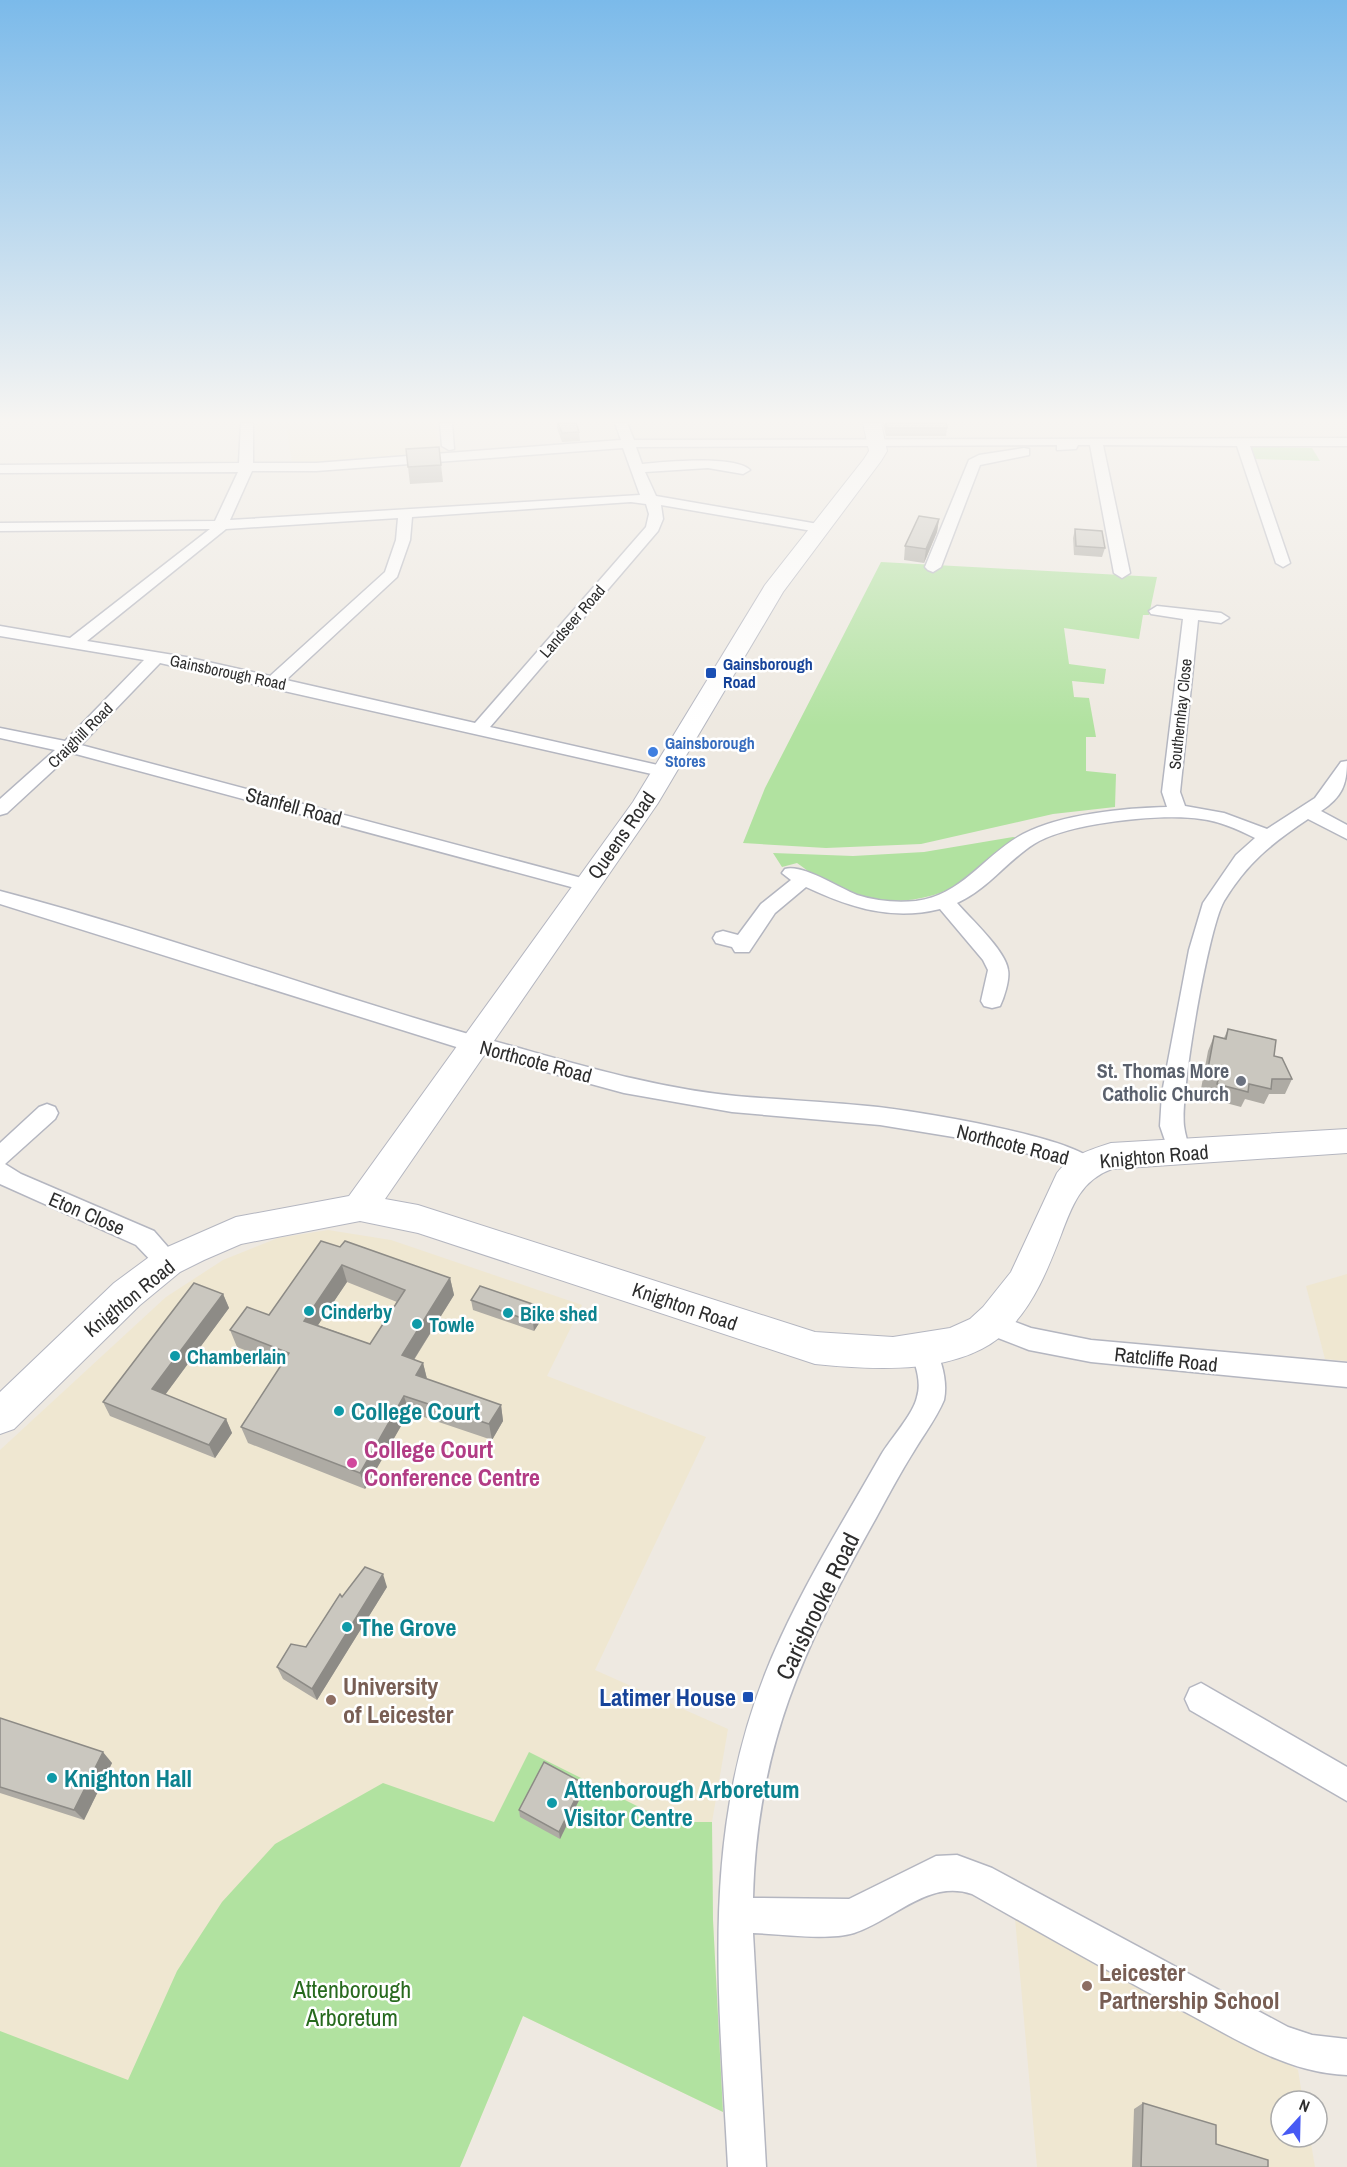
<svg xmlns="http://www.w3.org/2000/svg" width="1347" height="2167" viewBox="0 0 1347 2167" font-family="'Archivo Narrow',sans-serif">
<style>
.education{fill:#efe7d1}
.green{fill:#b1e2a0}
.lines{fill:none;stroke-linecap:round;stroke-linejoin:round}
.street-casing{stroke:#b4b6c0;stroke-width:3}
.secondary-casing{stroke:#b4b6c0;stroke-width:2}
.street{fill:#fff;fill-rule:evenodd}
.secondary{fill:#fff;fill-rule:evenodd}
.wall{fill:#aeaba4;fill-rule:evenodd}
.shaded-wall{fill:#8d8b86}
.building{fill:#cac7bf;stroke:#8d8b86;stroke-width:1.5;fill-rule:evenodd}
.transit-dot{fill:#1a4fb4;stroke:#fff;stroke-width:2}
.shop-dot{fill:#3f7fe0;stroke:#fff;stroke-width:2}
.worship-dot{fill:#6b7280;stroke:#fff;stroke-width:2}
.culture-dot{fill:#0f9aa8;stroke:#fff;stroke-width:2}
.hotel-dot{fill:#d1479c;stroke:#fff;stroke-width:2}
.education-dot{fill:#8d6e63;stroke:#fff;stroke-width:2}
.labels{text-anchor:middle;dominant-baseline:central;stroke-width:5;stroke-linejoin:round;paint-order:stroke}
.far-street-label{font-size:16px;fill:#2d2d2d;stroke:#fff}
.far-transit-label{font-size:16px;font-weight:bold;fill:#164399;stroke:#fff;text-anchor:start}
.far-shop-label{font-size:16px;font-weight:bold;fill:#366cbe;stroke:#fff;text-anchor:start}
.street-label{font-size:20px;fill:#2d2d2d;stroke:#fff}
.worship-label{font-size:20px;font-weight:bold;fill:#5b616d;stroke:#fff;text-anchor:end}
.culture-label{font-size:20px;font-weight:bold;fill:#0d838f;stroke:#fff;text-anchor:start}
.near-culture-label{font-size:24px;font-weight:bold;fill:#0d838f;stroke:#fff;text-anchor:start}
.near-hotel-label{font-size:24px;font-weight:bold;fill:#b23c85;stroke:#fff;text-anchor:start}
.near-street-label{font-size:24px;fill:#2d2d2d;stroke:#fff}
.near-education-label{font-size:24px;font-weight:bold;fill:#785e54;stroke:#fff;text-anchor:start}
.near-transit-label{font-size:24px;font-weight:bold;fill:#164399;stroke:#fff;text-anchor:end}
.near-park-label{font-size:24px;fill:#276a1e;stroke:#fff}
</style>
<rect width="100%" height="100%" fill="#eee9e1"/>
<g class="education">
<polygon points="257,423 435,423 442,453 292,464 287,429 257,431"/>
<polygon points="328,1230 391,1240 582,1305 547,1376 706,1437 595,1670 728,1729 712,1822 713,1920 723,2112 523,2016 460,2167 0,2167 0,1450 166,1297 223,1260 278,1238"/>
<polygon points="1347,1274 1347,1361 1325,1359 1306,1286"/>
<polygon points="1014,1907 1271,2052 1298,2070 1303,2101 1281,2101 1281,2137 1310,2137 1315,2167 1037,2167"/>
</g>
<g class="green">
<polygon points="1247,446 1312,448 1320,461 1254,459"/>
<polygon points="881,562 1157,577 1149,615 1143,615 1139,639 1064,628 1069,664 1106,669 1104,684 1072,681 1074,697 1089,698 1096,737 1086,737 1086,771 1116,774 1115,807 1053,814 921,844 826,848 743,843 765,788"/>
<path d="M1013 837 1018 838C1003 850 989 867 972 877 933 903 884 908 839 891 824 885 810 872 797 863L782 867 773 853 853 856 924 852Z"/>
<polygon points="529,1752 669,1822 712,1822 713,1920 723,2112 523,2016 460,2167 0,2167 0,2031 128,2080 177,1971 222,1902 275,1844 383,1783 494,1822"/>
</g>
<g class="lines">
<defs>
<g id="street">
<path d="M241 423H253V463H316L621 440 615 423H627L634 440 1347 438V446H1250L1290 563 1283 567 1276 563 1237 446 1103 445 1130 573 1122 578 1114 573 1090 445H1078L1076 449 1057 450V445L636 447 642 464C665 462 734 455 750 470L743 474 708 468 645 472 656 496 818 524 825 528 818 532 661 505 663 519 658 531 490 727 671 768 674 772 665 777 160 663 81 745 593 881 596 885 593 889 586 891 72 753 7 813 0 815V799L55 750 0 738V728L65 741 144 660 0 636V626L70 638 210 529 0 531V523L215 521 238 472 0 473V465L239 463ZM623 448 640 495 230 520 252 471H316ZM631 502 646 504 649 514 646 527 475 723 286 680 397 577 410 540 412 517ZM398 518 396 540 385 572 270 676 186 657 87 641 226 529Z"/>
<polygon points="440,423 452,423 454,449 449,450 442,446"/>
<polygon points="1024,448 1029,449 1029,455 980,465 941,567 933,572 928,570 925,567 969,460 979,455"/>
<path d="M1157 606 1221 613 1229 618 1221 623 1198 620 1180 792 1185 806 1224 813 1267 829 1315 798 1341 762 1347 761C1347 785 1342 797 1321 811L1347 825V839L1308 819C1272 843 1247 863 1224 901 1208 929 1180 1093 1184 1126 1185 1134 1188 1144 1191 1152L1187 1158 1179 1161 1171 1158 1160 1126 1162 1093 1189 950 1203 903 1236 855 1255 838 1253 837C1237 829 1219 821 1201 819 1162 813 1067 823 1034 844 1007 861 987 890 957 903 970 918 1006 951 1008 970 1010 979 1004 998 1000 1006L992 1008 984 1006 981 1001 988 970 983 960 940 909C892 921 851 908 806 887L775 913 749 952H735L732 947 716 943 713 938 716 933 723 931 738 935 761 904 791 880 782 873 785 869C803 864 839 888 857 895 876 901 896 903 916 901 963 895 984 855 1023 834 1061 814 1124 808 1167 807L1162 792 1183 619 1151 614 1149 611Z"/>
<path d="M0 891C175 937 344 1001 519 1048 590 1068 662 1089 736 1096 783 1100 831 1102 878 1107 913 1111 1081 1137 1096 1164L1092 1170 1084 1173 1049 1159 978 1141 880 1125 732 1112 624 1093 466 1050 0 904Z"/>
<polygon points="47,1104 55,1107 58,1113 55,1119 5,1164 21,1174 154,1231 181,1262 177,1269 168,1272 159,1269 136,1245 0,1184 0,1143 39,1107"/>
<polygon points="989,1312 1031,1328 1091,1340 1347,1363 1347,1387 1091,1362 1029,1350 980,1331 976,1323 980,1315"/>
<path d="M923 1338 932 1341C941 1359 948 1380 944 1400 936 1419 924 1434 914 1451 900 1473 888 1496 876 1518 803 1648 757 1747 753 1898L849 1899 936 1856 957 1855 992 1868 1288 2027 1312 2035 1347 2039V2075C1288 2073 1238 2040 1187 2013 1114 1975 1043 1934 972 1894 928 1879 894 1920 854 1933 827 1941 782 1934 753 1933L766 2167H728C718 1979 698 1815 781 1637 810 1574 847 1515 881 1455 891 1438 913 1415 917 1397 922 1381 915 1364 910 1349L914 1341Z"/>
<polygon points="1201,1683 1347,1767 1347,1801 1190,1710 1185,1699 1190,1688"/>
</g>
<path id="secondary" d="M863 423H881L887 451 881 461 783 592 658 803 385 1199 418 1205 815 1332 893 1337 950 1328 970 1319 983 1307 1011 1272 1057 1173C1071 1155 1090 1150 1111 1143L1347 1129V1153L1112 1169C1081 1180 1072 1206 1061 1235 1048 1269 1034 1304 1008 1330 962 1376 874 1370 815 1364L418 1233 360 1221 241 1244 204 1260 180 1272 140 1305 14 1429 0 1434V1392L114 1283 156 1252 236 1217 349 1196 633 802 765 585 864 459 869 451Z"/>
</defs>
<use href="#street" class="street-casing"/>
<use href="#secondary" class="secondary-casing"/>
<use href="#street" class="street"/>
<use href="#secondary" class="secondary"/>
</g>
<g class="wall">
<polygon points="557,423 576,423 579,432 580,441 562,442 557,428"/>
<polygon points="883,423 946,423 947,428 946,436 886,436"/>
<polygon points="439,447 443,482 410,484 408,467"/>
<polygon points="939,519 937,532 924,563 904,560 905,546"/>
<polygon points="1075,529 1105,548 1102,557 1074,555 1073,538"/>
<polygon points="1228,1029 1274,1056 1292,1079 1285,1094 1269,1094 1264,1104 1245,1099 1241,1107 1211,1099 1213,1092 1201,1089 1208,1051 1214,1036 1224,1038"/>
<path d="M340 1247 450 1278 454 1295 414 1360 423 1363 427 1379 501 1405 503 1421 492 1440 409 1412 365 1489 248 1443 241 1427 282 1365 237 1347 230 1330 269 1315ZM347 1282 397 1302 370 1344 318 1325Z"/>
<polygon points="223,1294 229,1308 165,1395 226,1419 232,1433 215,1458 110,1416 103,1402"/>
<polygon points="471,1300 541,1307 543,1317 534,1331 473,1310"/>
<polygon points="387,1587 317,1700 283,1679 277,1667 306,1647 342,1597"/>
<polygon points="0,1718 112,1763 84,1820 0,1793"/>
<polygon points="584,1790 560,1839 520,1817 519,1810"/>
<polygon points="1143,2103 1216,2144 1268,2167 1132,2167 1134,2109"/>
</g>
<g class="shaded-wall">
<polygon points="939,519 937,532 924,563 926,549"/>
<polygon points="342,1265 347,1282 310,1337 304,1321"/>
<polygon points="450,1278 454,1295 406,1372 402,1355"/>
<polygon points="223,1294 229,1308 159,1403 152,1389"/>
<polygon points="541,1307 543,1317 534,1331 533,1322"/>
<polygon points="423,1363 427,1379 416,1375"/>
<polygon points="404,1396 409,1412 365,1489 360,1473"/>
<polygon points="501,1405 503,1421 492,1440 489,1424"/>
<polygon points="226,1419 232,1433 215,1458 209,1445"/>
<polygon points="383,1574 387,1587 317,1700 312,1689"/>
<polygon points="103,1752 112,1763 84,1820 74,1810"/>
<polygon points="583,1783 584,1790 560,1839 559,1832"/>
</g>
<g class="building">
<polygon points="558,423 576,423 579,432 562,433"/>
<polygon points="886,423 946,423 947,428 887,428"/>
<polygon points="439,447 441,465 408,467 406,449"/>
<polygon points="919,516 939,519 926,549 905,546"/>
<polygon points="1075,529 1102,531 1105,548 1076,546"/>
<polygon points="1228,1029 1276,1040 1274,1056 1282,1058 1292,1079 1272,1079 1271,1089 1249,1084 1248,1092 1217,1084 1219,1077 1207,1074 1214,1036 1226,1039"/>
<path d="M321 1241 340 1247 345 1241 450 1278 402 1355 423 1363 416 1375 501 1405 489 1424 404 1396 360 1473 241 1427 289 1353 230 1330 247 1307 269 1315ZM342 1265 405 1290 370 1344 304 1321Z"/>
<polygon points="194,1283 223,1294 152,1389 226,1419 209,1445 103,1402"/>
<polygon points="480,1286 541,1307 533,1322 471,1300"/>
<polygon points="365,1567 383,1574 312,1689 277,1667 291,1644 306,1647 340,1594 342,1597"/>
<polygon points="0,1718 103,1752 74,1810 0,1787"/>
<polygon points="544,1762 583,1783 559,1832 519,1810"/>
<polygon points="1143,2103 1216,2125 1216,2144 1268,2160 1268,2167 1141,2167"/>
</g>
<linearGradient id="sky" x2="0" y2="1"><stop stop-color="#7bbaea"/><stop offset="0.58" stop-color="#f7f5f2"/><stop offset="1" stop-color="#f7f5f2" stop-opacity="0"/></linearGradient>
<rect width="1347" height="726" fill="url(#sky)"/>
<g class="transit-dot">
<rect x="705" y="667" width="12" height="12" rx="3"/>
<rect x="742" y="1691" width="12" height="12" rx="3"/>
</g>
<circle class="shop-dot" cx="653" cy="752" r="6"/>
<circle class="worship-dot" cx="1241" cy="1081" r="6"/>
<g class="culture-dot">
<circle cx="309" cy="1311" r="6"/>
<circle cx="508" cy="1313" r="6"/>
<circle cx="417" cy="1324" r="6"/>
<circle cx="175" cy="1356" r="6"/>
<circle cx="339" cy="1411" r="6"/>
<circle cx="347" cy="1627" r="6"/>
<circle cx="52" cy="1778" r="6"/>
<circle cx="552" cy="1803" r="6"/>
</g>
<circle class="hotel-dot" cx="352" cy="1463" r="6"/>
<g class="education-dot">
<circle cx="331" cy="1700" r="6"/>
<circle cx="1087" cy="1986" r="6"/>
</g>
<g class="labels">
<g class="far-street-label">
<text transform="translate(572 621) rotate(-49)">Landseer Road</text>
<text transform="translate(228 672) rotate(12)">Gainsborough Road</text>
<text transform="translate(1180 714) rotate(-84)">Southernhay Close</text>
<text transform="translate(80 735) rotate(-45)">Craighill Road</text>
</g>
<g class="far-transit-label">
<text x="723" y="664">Gainsborough<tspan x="723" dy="18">Road</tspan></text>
</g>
<g class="far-shop-label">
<text x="665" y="743">Gainsborough<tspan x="665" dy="18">Stores</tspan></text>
</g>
<g class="street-label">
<text transform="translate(294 806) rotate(15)">Stanfell Road</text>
<text transform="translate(621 835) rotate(-55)">Queens Road</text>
<text transform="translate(536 1061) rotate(15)">Northcote Road</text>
<text transform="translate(1013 1144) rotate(14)">Northcote Road</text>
<text transform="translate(1154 1156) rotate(-5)">Knighton Road</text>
<text transform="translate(87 1213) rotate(23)">Eton Close</text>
<text transform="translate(129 1298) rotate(-39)">Knighton Road</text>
<text transform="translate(685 1306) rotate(19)">Knighton Road</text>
<text transform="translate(1166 1359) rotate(6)">Ratcliffe Road</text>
</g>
<g class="worship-label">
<text x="1229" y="1070">St. Thomas More<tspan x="1229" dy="23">Catholic Church</tspan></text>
</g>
<g class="culture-label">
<text x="321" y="1311">Cinderby</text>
<text x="520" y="1313">Bike shed</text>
<text x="429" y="1324">Towle</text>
<text x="187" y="1356">Chamberlain</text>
</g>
<g class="near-culture-label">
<text x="351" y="1411">College Court</text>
<text x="359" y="1627">The Grove</text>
<text x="64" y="1778">Knighton Hall</text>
<text x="564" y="1789">Attenborough Arboretum<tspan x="564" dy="28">Visitor Centre</tspan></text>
</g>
<g class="near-hotel-label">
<text x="364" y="1449">College Court<tspan x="364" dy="28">Conference Centre</tspan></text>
</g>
<g class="near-street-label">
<text transform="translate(817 1606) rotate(-64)">Carisbrooke Road</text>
</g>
<g class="near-education-label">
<text x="343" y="1686">University<tspan x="343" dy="28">of Leicester</tspan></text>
<text x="1099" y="1972">Leicester<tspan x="1099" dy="28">Partnership School</tspan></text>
</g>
<g class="near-transit-label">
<text x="736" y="1697">Latimer House</text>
</g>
<g class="near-park-label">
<text x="352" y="1989">Attenborough<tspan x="352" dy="28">Arboretum</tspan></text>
</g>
</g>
<g transform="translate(1299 2119) rotate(22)"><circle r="28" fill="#ffffff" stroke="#ababab" stroke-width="1.5"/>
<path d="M0-4.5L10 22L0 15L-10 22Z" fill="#475af4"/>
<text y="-9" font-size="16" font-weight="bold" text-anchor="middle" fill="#2d2d2d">N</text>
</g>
</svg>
